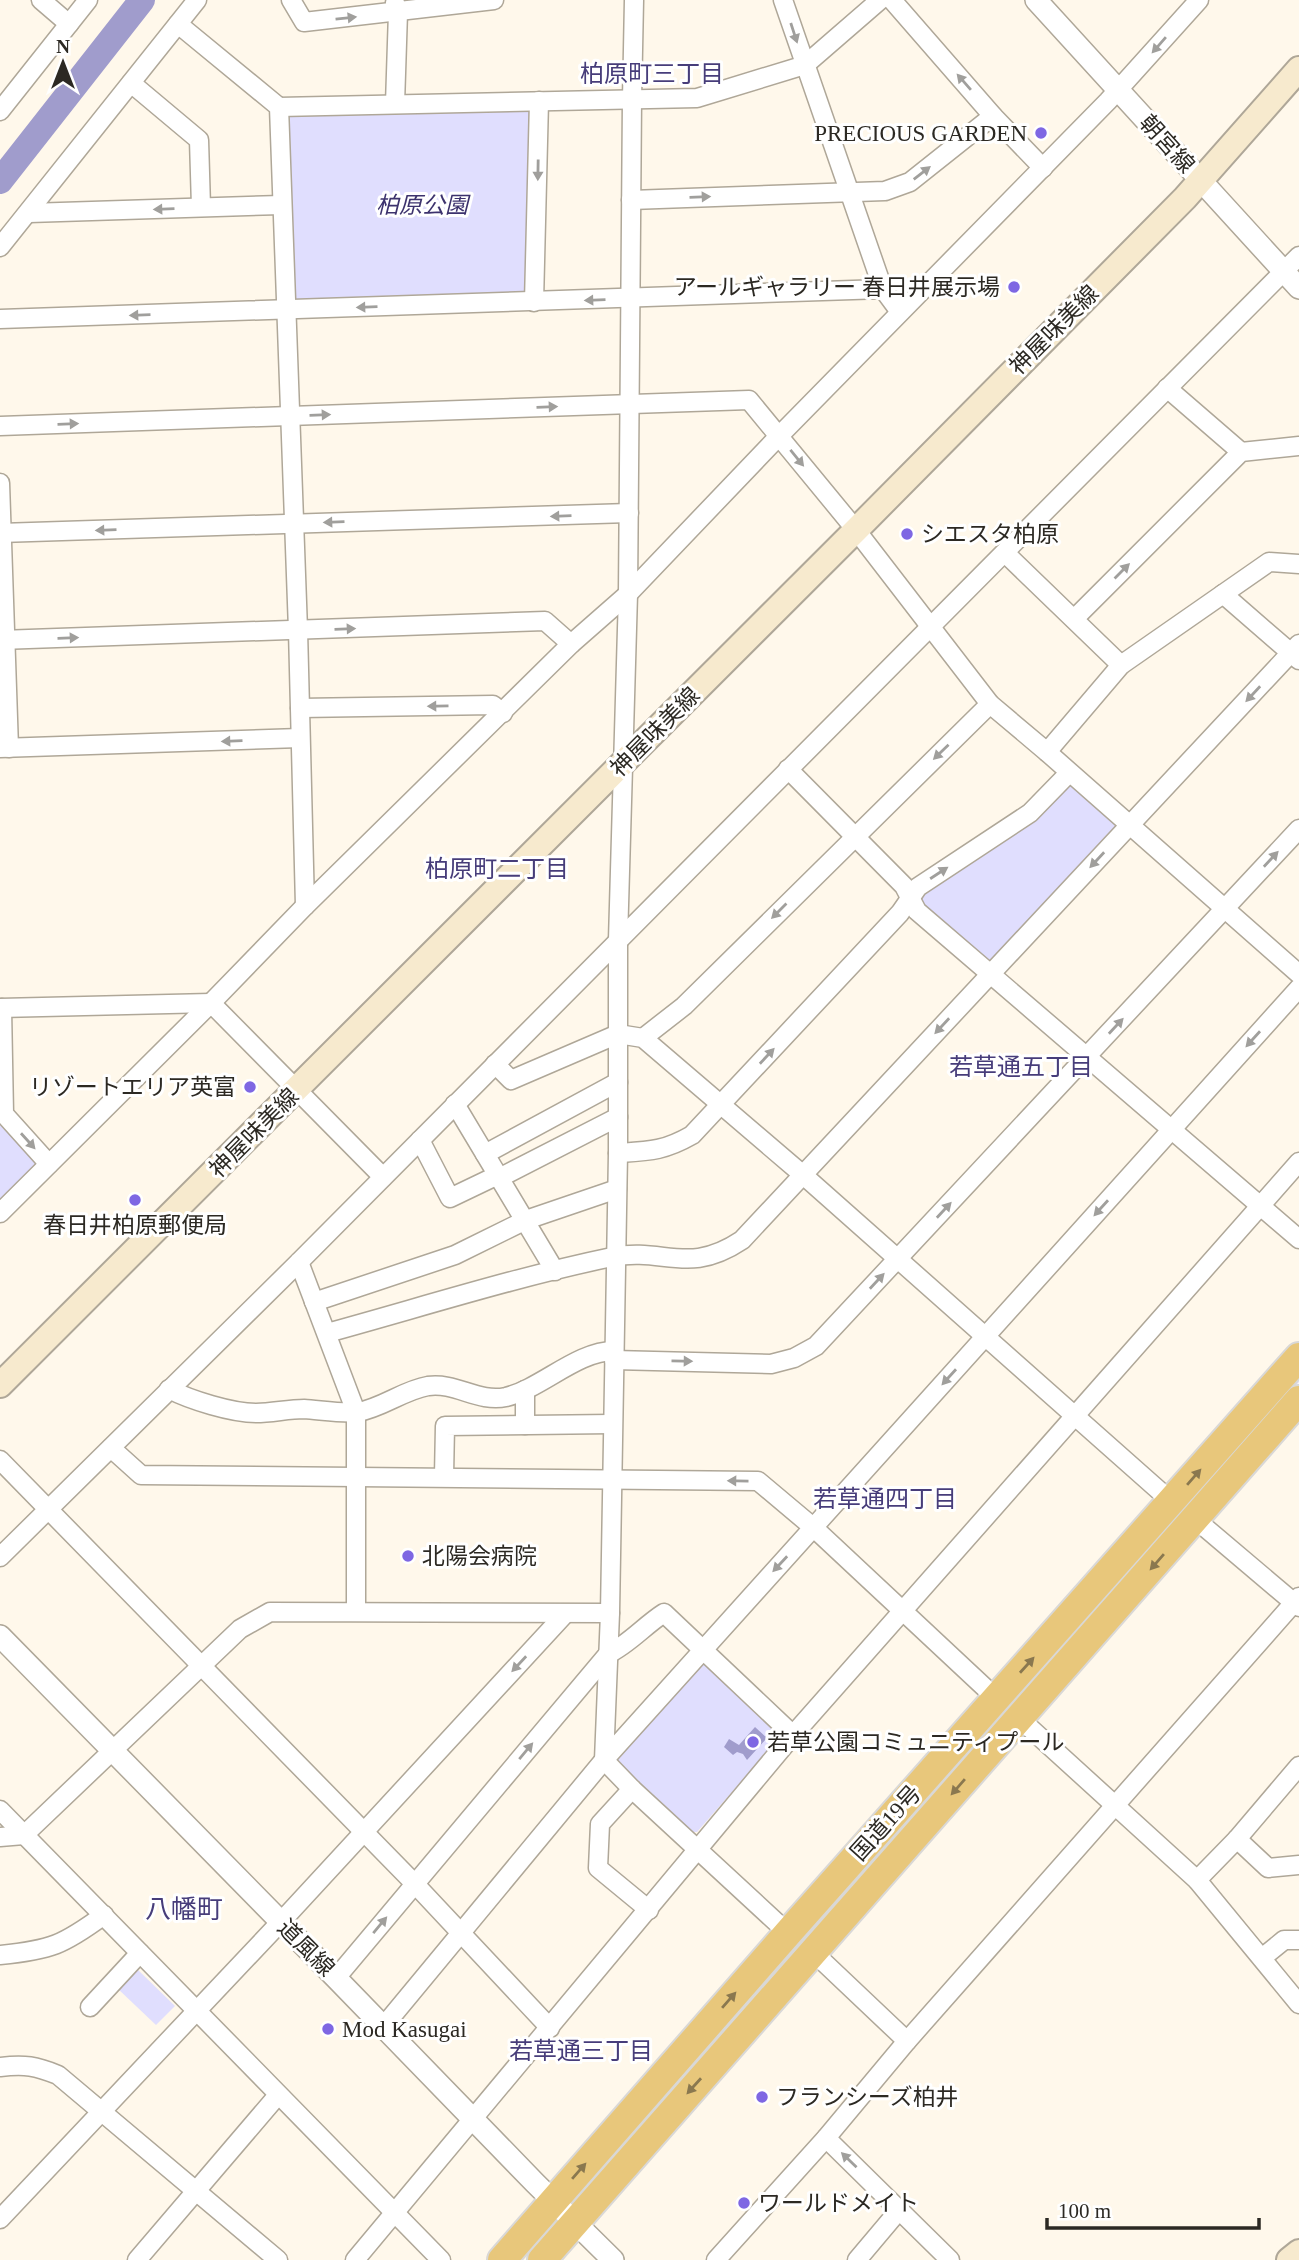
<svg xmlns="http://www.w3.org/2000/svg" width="1299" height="2260" viewBox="0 0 1299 2260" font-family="'Times New Roman','Noto Sans JP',serif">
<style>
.green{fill:#e0defe}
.water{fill:#a09ccc}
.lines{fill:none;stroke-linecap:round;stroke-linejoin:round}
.river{stroke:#a09ccc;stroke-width:26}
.minor-casing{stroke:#afa798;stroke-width:21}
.tertiary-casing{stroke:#afa798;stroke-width:24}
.secondary-casing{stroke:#afa798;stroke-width:28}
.trunk-casing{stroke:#d9d8d7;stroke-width:32}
.minor{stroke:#fff;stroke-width:18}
.tertiary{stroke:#fff;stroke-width:21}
.secondary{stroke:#f7eace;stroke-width:24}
.trunk{stroke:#e8c77b;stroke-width:28}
.oneway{fill:#a09f9c}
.oneway2{fill:#8a784f}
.poi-dot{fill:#7e67e3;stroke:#fff;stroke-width:2.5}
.labels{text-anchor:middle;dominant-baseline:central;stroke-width:6;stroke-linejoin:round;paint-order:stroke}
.poi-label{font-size:23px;fill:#2c2923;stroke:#fff;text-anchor:start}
.street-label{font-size:23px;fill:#2c2923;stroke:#fff}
.park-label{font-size:23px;font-style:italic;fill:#3c326d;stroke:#fff}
.neighbourhood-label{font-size:24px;fill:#473d7a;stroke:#fff}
.quarter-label{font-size:26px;fill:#473d7a;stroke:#fff}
</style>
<rect width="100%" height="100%" fill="#fff8eb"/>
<g class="green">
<polygon points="527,109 531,113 528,293 300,303 294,300 287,120 292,114"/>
<polygon points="1070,784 1115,823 1116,830 993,962 987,962 921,906 921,890"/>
<polygon points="0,1125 35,1158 35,1165 0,1200"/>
<polygon points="1299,1374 1299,1382 742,2014 701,2054 590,2177"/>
<polygon points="706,1663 781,1731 781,1736 697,1832 692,1832 616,1763 615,1754 699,1664"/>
<polygon points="135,1967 175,2006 156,2025 116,1987"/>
</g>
<polygon class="water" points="755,1727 767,1738 747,1760 743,1754 737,1752 733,1755 724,1747 729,1739 739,1745"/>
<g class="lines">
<polyline class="river" points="0,181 142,0"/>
<defs>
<g id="minor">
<polyline points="41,0 69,24"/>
<polyline points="291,0 304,22 494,0"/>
<polyline points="634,0 632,99 628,594 618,940 618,1153 610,1613 604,1760 632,1789 788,1933"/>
<polyline points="783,0 883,289 900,312"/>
<polyline points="892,0 993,116 1043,168"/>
<polyline points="178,24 279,107 298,630 305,906"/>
<polyline points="131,83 199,140 201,207"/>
<polyline points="395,104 398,12 395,3"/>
<polyline points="279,107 697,98 805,65 880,0"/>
<polyline points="0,111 88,0"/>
<polyline points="631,200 885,191 910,182 993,116"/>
<polyline points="29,213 281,205"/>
<polyline points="0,247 197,0"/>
<polyline points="534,302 539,101"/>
<polyline points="0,319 883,289"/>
<polyline points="1167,388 1241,452"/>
<polyline points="0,426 749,400 856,530 990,704 1047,752 1299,974"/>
<polyline points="0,483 9,748"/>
<polyline points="0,533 629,513"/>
<polyline points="1005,553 1121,665"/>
<polyline points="1223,594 1299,660"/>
<polyline points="1074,619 1241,452 1299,446"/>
<polyline points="0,640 545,621 571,644"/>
<polyline points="300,708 493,705 503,713"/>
<polyline points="0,748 300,738"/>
<polyline points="1047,752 1121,665 1269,562 1299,564"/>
<polyline points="788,769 904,886 917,911 1299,1239"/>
<polyline points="0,1008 211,1003 383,1177"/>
<polyline points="2,1008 4,1114 49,1164"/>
<polyline points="643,1038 684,1006 990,704"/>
<polyline points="495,1064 511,1080 618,1034 643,1038 802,1174 1172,1502"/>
<polyline points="455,1104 555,1271"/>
<polyline points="420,1140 450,1198 498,1175"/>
<path d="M618 1153C650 1151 664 1151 692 1135L900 913 918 887 1030 813 1069 773"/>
<polyline points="485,1154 618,1082"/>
<polyline points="499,1178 618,1117"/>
<polyline points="0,1213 211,1003 305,906 571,644 628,594 779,436 1108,101 1199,0"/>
<polyline points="299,1262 356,1412 356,1611"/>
<polyline points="314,1302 455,1255 526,1220 617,1189"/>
<path d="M327 1333C422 1307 516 1277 612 1257 665 1247 688 1276 742 1240L1299 644"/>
<polyline points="614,1360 771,1364 794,1358 816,1346 1299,829"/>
<path d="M169 1389C190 1400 232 1413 256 1413 272 1413 288 1409 304 1409 320 1410 343 1414 358 1412 382 1408 404 1390 428 1386 456 1382 478 1403 506 1397 542 1388 577 1351 614 1351"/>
<polyline points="525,1390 525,1425"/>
<polyline points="111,1448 141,1475 758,1481 814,1528 997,1699"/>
<polyline points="0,1460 414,1883 550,2028"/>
<polyline points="444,1476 445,1426 612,1424"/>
<polyline points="1195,1519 1299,1607"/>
<polyline points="0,1557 299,1262 1299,256"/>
<polyline points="1019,1718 1197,1880 1299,2004"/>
<polyline points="632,1789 600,1824 598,1868 649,1910"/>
<polyline points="0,1810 441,2260"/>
<polyline points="0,1837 24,1835 240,1629 270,1612 610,1613"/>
<polyline points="1237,1839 1268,1868 1299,1865"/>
<polyline points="1197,1880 1237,1839 1299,1766"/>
<polyline points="813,1952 907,2041"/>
<path d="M0 1955C51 1950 63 1945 104 1915"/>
<polyline points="1262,1958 1284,1940 1299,1940"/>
<path d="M336 1978 608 1654C628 1645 645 1625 664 1613L793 1735"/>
<polyline points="90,2007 140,1953"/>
<polyline points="383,2027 604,1760 1299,988"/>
<path d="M0 2067C25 2064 36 2066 58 2075L278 2260"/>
<polyline points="826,2138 950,2260"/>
<polyline points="0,2219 290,1912 565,1614"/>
<polyline points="137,2260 278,2095"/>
<polyline points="355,2260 793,1735 1299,1162"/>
<polyline points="716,2260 826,2138 907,2041 1299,1597"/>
<polyline points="857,2260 900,2209"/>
</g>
<g id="tertiary">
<polyline points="1036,0 1299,288"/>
<polyline points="0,1636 336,1978 535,2183 613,2260"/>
</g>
<g id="secondary">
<polyline points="0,1385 856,530 1185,198 1299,69"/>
<polyline points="1289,2260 1299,2252"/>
</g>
<g id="trunk">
<polyline points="502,2260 788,1933 1299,1357"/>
<polyline points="542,2260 1299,1400"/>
</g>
</defs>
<use href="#minor" class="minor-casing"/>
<use href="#tertiary" class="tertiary-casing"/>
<use href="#secondary" class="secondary-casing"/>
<use href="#trunk" class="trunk-casing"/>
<use href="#minor" class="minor"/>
<use href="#tertiary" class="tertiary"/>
<use href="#secondary" class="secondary"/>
<use href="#trunk" class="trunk"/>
</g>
<defs><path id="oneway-solid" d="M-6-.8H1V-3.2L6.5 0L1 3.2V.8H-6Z" transform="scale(1.75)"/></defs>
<g class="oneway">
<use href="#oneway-solid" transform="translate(346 18) rotate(-6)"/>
<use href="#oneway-solid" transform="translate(794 33) rotate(72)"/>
<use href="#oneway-solid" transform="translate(1159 45) rotate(131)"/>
<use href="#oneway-solid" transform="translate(964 82) rotate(-131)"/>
<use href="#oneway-solid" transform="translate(538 170) rotate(91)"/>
<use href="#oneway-solid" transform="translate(922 173) rotate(-38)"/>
<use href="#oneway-solid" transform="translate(700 197) rotate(-2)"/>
<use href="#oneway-solid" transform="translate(164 209) rotate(178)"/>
<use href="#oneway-solid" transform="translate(595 300) rotate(178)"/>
<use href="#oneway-solid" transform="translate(367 307) rotate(178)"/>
<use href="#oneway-solid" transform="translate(140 315) rotate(178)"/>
<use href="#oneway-solid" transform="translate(547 407) rotate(-2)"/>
<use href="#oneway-solid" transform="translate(320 415) rotate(-2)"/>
<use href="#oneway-solid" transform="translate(68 424) rotate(-2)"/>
<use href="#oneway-solid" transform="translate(797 458) rotate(51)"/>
<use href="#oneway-solid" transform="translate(561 516) rotate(178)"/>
<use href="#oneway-solid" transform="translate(334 522) rotate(178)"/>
<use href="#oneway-solid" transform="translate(106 530) rotate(178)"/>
<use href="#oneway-solid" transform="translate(1122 571) rotate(-45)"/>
<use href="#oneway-solid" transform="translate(345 629) rotate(-2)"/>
<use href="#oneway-solid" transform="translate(68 638) rotate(-2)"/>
<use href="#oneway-solid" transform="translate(1253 694) rotate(133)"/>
<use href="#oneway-solid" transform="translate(438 706) rotate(179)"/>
<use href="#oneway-solid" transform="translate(232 741) rotate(178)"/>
<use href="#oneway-solid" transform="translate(941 752) rotate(136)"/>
<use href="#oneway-solid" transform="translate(1271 859) rotate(-47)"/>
<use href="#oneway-solid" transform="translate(1097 860) rotate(133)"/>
<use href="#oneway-solid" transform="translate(939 873) rotate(-33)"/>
<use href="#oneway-solid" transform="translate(779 911) rotate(135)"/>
<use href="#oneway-solid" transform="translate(942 1026) rotate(133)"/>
<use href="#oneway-solid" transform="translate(1116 1026) rotate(-47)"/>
<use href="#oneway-solid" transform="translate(1253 1039) rotate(132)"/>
<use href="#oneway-solid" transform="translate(767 1056) rotate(-47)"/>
<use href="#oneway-solid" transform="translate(28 1141) rotate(48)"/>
<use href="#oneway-solid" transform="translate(1101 1208) rotate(132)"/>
<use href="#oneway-solid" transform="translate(944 1210) rotate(-47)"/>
<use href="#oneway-solid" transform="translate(877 1281) rotate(-47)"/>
<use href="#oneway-solid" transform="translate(682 1361) rotate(1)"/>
<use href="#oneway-solid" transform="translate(949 1377) rotate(132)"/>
<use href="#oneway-solid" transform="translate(738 1481) rotate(-179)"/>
<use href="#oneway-solid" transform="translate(780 1564) rotate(133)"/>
<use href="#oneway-solid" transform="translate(519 1664) rotate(133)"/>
<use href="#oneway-solid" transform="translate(526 1751) rotate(-50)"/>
<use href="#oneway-solid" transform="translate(380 1925) rotate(-50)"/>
<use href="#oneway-solid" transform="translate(849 2160) rotate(-136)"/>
</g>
<g class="oneway2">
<use href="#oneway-solid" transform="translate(1194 1477) rotate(-49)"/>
<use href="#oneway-solid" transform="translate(1157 1562) rotate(131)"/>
<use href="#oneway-solid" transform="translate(1027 1665) rotate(-48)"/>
<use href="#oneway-solid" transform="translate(958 1787) rotate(131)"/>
<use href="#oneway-solid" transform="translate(729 2000) rotate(-49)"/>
<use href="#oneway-solid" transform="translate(694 2086) rotate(132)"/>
<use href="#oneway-solid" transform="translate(579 2171) rotate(-49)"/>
</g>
<g class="poi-dot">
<circle cx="1041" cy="133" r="7"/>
<circle cx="1014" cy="287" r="7"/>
<circle cx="907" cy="534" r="7"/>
<circle cx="250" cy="1087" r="7"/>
<circle cx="135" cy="1200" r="7"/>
<circle cx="408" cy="1556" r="7"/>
<circle cx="753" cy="1742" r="7"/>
<circle cx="328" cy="2029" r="7"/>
<circle cx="762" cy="2097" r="7"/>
<circle cx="744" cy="2203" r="7"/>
</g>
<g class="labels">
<g class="poi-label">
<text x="1027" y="133" text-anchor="end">PRECIOUS GARDEN</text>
<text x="1000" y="287" text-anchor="end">アールギャラリー 春日井展示場</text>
<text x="921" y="534">シエスタ柏原</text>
<text x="236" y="1087" text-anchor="end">リゾートエリア英富</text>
<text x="135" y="1225" text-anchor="middle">春日井柏原郵便局</text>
<text x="422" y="1556">北陽会病院</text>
<text x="767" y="1742">若草公園コミュニティプール</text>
<text x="342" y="2029">Mod Kasugai</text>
<text x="776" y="2097">フランシーズ柏井</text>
<text x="758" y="2203">ワールドメイト</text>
</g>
<g class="street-label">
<text transform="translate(1167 144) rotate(48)">朝宮線</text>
<text transform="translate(1054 330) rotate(-45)">神屋味美線</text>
<text transform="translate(655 732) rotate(-45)">神屋味美線</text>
<text transform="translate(254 1133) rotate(-45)">神屋味美線</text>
<text transform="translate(886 1823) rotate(-48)">国道19号</text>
<text transform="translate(306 1948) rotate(45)">道風線</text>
</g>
<g class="park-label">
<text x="422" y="205">柏原公園</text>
</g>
<g class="neighbourhood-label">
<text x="652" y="74">柏原町三丁目</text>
<text x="497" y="869">柏原町二丁目</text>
<text x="1021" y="1067">若草通五丁目</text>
<text x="885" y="1499">若草通四丁目</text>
<text x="581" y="2051">若草通三丁目</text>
</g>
<g class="quarter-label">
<text x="184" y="1909">八幡町</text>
</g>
</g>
<g transform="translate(63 63)" stroke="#ffffff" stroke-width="5" paint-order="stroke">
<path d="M0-5L12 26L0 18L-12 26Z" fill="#2c2923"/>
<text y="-10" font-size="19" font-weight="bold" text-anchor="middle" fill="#2c2923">N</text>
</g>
<path d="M1047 2218v10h212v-10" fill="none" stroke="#2c2923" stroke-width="3.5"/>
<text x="1058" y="2218" font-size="21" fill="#2c2923" stroke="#ffffff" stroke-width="5" paint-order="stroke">100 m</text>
</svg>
